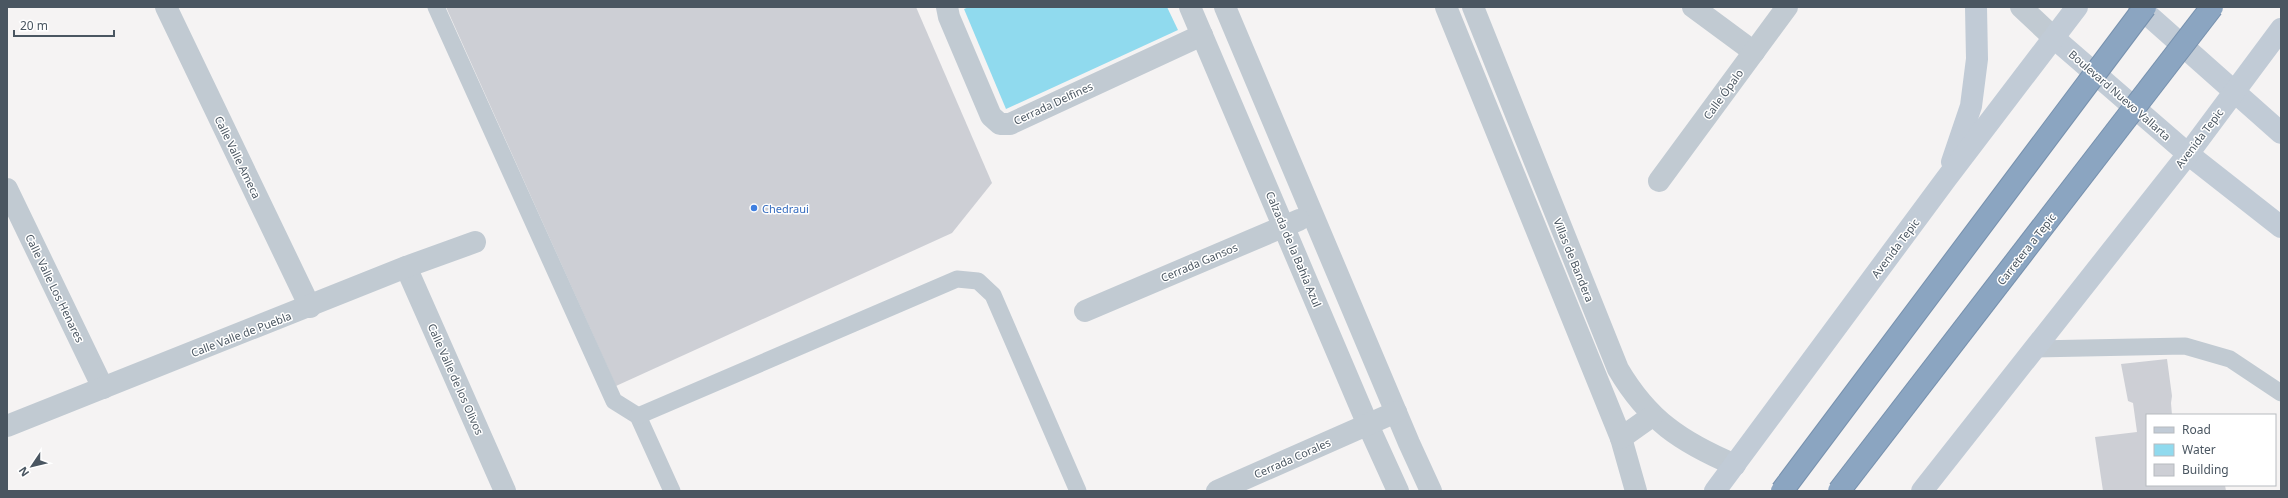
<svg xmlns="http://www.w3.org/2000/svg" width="2288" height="498" viewBox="0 0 2288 498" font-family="'Noto Sans',sans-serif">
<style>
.water{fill:#90daee}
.building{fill:#cdcfd5}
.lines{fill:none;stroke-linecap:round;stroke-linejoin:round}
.lane{stroke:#c1cad2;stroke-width:17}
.street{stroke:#c1cad2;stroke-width:22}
.secondary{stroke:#c1cbd6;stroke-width:22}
.highway-bridge-casing{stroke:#7690ad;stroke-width:24;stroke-linecap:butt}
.highway-bridge{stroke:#8ba5c1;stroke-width:22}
.shop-dot{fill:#3f7fe0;stroke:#fff;stroke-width:1.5}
.labels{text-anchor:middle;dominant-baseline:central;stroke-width:3;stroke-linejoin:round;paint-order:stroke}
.street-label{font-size:11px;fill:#4a5661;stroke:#fff}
.shop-label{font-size:11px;fill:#366cbe;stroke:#fff;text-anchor:start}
</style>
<rect width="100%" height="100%" fill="#f5f3f3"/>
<polygon class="water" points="969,7 1167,7 1178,30 1006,109 964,9"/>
<g class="building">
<polygon points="446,7 916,7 992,183 952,233 616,386"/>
<polygon points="2167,359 2172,396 2171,403 2172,415 2147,415 2147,485 2225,485 2226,491 2103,491 2095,437 2137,432 2133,403 2128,401 2121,364"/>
</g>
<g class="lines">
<g class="lane">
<polyline points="436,7 614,401 638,416 672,491"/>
<polyline points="2035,349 2185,346 2230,359 2281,393"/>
<polyline points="638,416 957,279 978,281 993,295 1078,491"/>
</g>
<g class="street">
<polyline points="166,7 310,307"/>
<polyline points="947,7 949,17 991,116 1000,124 1010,124 1202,35"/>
<polyline points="1190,7 1368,425 1398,491"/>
<polyline points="1225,7 1409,443 1431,491"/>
<polyline points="1446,7 1621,438 1636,491"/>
<path d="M1473 7 1618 369C1648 420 1681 442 1735 465"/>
<polyline points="1693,7 1754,52"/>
<polyline points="2021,7 2054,38"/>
<polyline points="1659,181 1787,7"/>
<polyline points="7,189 103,388"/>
<polyline points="406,267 505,491"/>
<polyline points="1085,311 1299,220"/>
<polyline points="7,426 406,267 475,242"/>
<polyline points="1621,438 1652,416"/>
<polyline points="1217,491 1396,412"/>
</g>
<g class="secondary">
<polyline points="2139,7 2281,133"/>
<polyline points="2054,38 2188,154 2281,227"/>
<polyline points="1952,162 1971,106 1977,59 1976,7"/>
<polyline points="1715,491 1946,179 2077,7"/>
<polyline points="1922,491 2188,154 2281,29"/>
</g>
<defs>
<g id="highway-bridge">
<polyline points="1782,491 2145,7"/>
<polyline points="1839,491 2212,7"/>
</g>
</defs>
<use href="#highway-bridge" class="highway-bridge-casing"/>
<use href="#highway-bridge" class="highway-bridge"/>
</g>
<circle class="shop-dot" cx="754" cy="208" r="4"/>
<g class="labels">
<g class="street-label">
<text transform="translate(1723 94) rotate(-54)">Calle Ópalo</text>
<text transform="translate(2120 95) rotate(41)">Boulevard Nuevo Vallarta</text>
<text transform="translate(1053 103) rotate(-25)">Cerrada Delfines</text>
<text transform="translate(2199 138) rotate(-53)">Avenida Tepic</text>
<text transform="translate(238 157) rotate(64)">Calle Valle Ameca</text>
<text transform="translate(1895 248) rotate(-53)">Avenida Tepic</text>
<text transform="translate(1294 249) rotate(67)">Calzada de la Bahía Azul</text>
<text transform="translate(2026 249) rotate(-52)">Carretera a Tepic</text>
<text transform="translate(1574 260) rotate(68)">Villas de Bandera</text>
<text transform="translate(1199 262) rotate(-23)">Cerrada Gansos</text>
<text transform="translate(55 288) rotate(64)">Calle Valle Los Henares</text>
<text transform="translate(241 334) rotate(-21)">Calle Valle de Puebla</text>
<text transform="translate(456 379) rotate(66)">Calle Valle de los Olivos</text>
<text transform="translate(1292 458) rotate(-24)">Cerrada Corales</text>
</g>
<g class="shop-label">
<text x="762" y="208">Chedraui</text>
</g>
</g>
<rect width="2288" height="498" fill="none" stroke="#4a5661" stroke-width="16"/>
<rect x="2146" y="414" width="130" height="72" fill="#ffffff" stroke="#b7bbc0"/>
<rect x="2154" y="427" width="20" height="6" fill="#c1cbd6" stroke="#b7bbc0"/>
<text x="2182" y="434" font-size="12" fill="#4a5661">Road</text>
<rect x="2154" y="444" width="20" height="12" fill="#90daee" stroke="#b7bbc0"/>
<text x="2182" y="454" font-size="12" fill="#4a5661">Water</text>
<rect x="2154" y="464" width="20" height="12" fill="#cdcfd5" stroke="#b7bbc0"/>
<text x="2182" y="474" font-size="12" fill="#4a5661">Building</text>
<g transform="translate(32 466) rotate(235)" stroke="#ffffff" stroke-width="3" paint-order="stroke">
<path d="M0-3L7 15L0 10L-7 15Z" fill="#4a5661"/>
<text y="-6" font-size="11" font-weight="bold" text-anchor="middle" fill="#4a5661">N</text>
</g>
<path d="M14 30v6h100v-6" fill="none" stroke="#4a5661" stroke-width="2"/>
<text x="20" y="30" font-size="12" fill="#4a5661" stroke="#ffffff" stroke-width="3" paint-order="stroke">20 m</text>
</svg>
